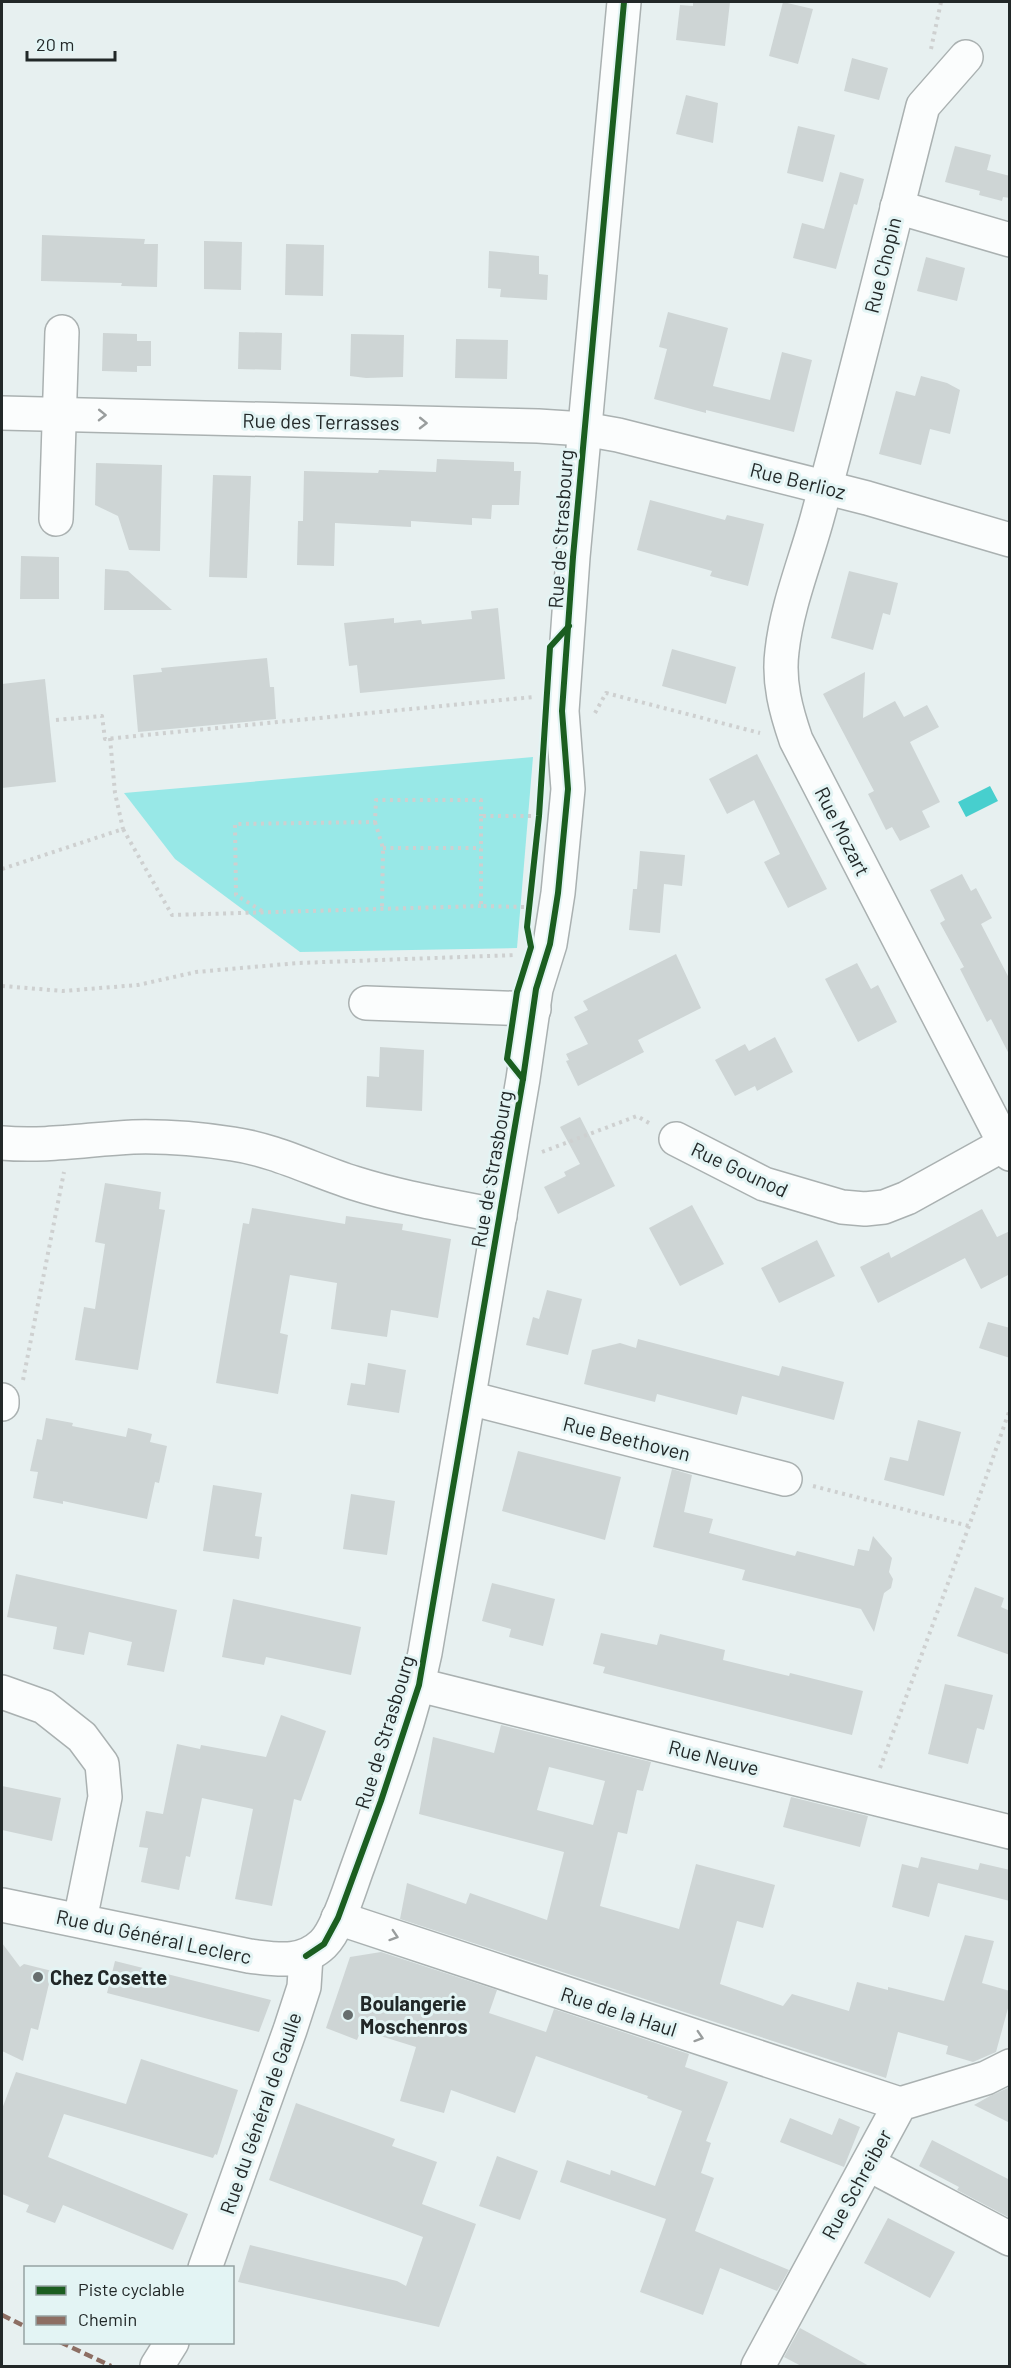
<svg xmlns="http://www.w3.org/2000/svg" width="1011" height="2368" viewBox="0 0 1011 2368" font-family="Barlow,sans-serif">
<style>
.green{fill:#98e8e7}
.water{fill:#47cfce}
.building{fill:#ced5d5;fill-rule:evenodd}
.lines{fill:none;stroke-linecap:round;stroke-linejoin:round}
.minor-casing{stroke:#aab1b1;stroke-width:36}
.path{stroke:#ced0d0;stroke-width:4;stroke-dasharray:3 4.5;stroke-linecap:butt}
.minor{stroke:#fbfdfd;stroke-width:33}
.quiet{stroke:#8d6e63;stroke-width:4.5;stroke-dasharray:9 4.5;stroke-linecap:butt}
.cycleway-casing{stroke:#e3f4f4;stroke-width:10}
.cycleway{stroke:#1b5e20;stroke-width:6}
.oneway{stroke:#999d9d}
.poi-dot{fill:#676e6e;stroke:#e3f4f4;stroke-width:2}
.labels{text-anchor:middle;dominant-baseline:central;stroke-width:6;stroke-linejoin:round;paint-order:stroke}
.street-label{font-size:20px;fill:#222828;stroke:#e3f4f4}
.poi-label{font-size:20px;font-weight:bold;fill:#222828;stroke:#e3f4f4;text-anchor:start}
</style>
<rect width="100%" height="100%" fill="#e7f0f0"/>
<polygon class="green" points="533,757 517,948 300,952 175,859 124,793"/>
<polygon class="water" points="990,786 998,801 966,817 958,802"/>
<g class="building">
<polygon points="693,2 730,2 725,46 676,40 680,5 693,6"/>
<polygon points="783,2 813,9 798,64 769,56"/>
<polygon points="852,58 888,68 879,100 844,91"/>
<polygon points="686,95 718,103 713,143 676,134"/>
<polygon points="798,126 835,135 823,182 787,173"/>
<polygon points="955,146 991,155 987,170 1010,176 1010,198 1003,197 1002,201 979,195 980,191 945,182"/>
<polygon points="840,172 864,179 857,205 854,204 836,269 793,258 802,223 824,229"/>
<polygon points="42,235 145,239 144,244 158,244 157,287 121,286 122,283 41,281"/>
<polygon points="204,241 242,242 241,290 204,289"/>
<polygon points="286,244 324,245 323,296 285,295"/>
<polygon points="489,251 539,256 539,274 548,275 547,300 500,297 501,289 488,288"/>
<polygon points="926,257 965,268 957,301 917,291"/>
<polygon points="668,312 728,328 713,386 770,400 782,352 812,360 794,432 706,410 706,413 654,399 667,349 659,347"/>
<polygon points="239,332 282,333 281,370 238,369"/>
<polygon points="103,333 137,334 137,341 151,341 151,366 137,366 137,372 102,371"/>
<polygon points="351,334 404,335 403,377 366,378 350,376"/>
<polygon points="456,339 508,340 507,379 455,378"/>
<polygon points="921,376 947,383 960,390 950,434 930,429 921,465 879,454 896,391 915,396"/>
<polygon points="437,459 514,462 514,471 521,471 519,505 492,505 491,519 472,518 472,525 411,521 411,527 335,523 334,566 297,565 298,521 303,521 304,471 378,473 379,470 436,472"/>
<polygon points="96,463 162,465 160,551 129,550 118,516 95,505"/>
<polygon points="213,475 251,476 247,578 209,577"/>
<polygon points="650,500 725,520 727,515 764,524 748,586 710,576 712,571 637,550"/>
<polygon points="21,556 59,557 59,599 20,599"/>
<polygon points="105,569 128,571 172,610 104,610"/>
<polygon points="849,571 898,583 890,615 883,613 873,650 831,638"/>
<polygon points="498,608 505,679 360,693 357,665 349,666 344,623 394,618 394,623 421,620 422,624 472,619 471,611"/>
<polygon points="672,649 736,667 726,704 662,686"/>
<polygon points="267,658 270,687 274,687 276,719 138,732 133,675 162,672 161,668"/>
<polygon points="865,672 863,718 895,701 904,717 927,705 939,727 910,742 940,802 922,811 930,827 900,841 892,827 886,830 868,794 874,791 823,694"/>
<polygon points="45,679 56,782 2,788 2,684"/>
<polygon points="757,754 827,889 788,908 764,862 780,854 754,800 727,814 709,779"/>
<polygon points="640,851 685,855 682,886 664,884 660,933 629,930 633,889 637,889"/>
<polygon points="962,874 971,891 976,888 992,918 981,924 1010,980 1010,1056 991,1019 987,1022 960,969 964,967 940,923 945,920 930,890"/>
<polygon points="676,954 701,1008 638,1040 644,1052 578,1086 566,1061 569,1060 566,1054 588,1044 574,1017 588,1010 583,1001"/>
<polygon points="857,963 871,989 878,985 897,1022 858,1042 825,979"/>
<polygon points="775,1037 793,1072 757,1091 755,1086 735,1096 715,1060 745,1044 749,1051"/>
<polygon points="380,1047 424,1050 422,1111 366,1107 367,1076 379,1077"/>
<polygon points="580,1117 615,1186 558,1214 544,1187 566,1176 564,1172 580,1164 560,1127"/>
<polygon points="105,1183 161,1192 159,1209 165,1210 138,1370 75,1360 84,1307 95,1309 105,1244 95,1242"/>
<polygon points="692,1205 724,1264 680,1286 649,1228"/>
<polygon points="252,1208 345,1224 346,1216 403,1224 402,1230 451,1239 438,1318 391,1310 387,1337 331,1329 337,1283 290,1275 280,1333 288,1335 278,1394 216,1383 243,1223 249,1224"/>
<polygon points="982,1209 997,1237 1010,1231 1010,1274 981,1289 965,1258 878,1303 860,1267 889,1252 891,1258"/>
<polygon points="817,1240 835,1276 779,1303 761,1268"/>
<polygon points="547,1290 582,1299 568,1355 526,1345 533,1317 539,1319"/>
<polygon points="988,1322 1010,1328 1010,1358 979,1348"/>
<polygon points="638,1339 779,1376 782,1366 844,1382 834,1420 742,1396 737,1415 657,1394 655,1402 584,1384 592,1350 620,1343 636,1348"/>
<polygon points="368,1363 406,1370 399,1413 347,1405 351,1383 365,1385"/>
<polygon points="46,1418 73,1423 72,1426 126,1437 128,1428 152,1434 150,1442 167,1446 159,1483 155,1482 147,1519 63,1501 63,1504 33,1498 38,1472 30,1471 37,1439 42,1440"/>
<polygon points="918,1420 961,1432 944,1496 884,1480 890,1457 908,1461"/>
<polygon points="518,1451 621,1477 605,1540 502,1511"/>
<polygon points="672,1469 692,1475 684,1512 713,1519 709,1533 795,1556 797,1551 854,1566 858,1549 869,1551 873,1536 892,1558 889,1572 893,1579 891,1588 884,1593 874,1632 861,1609 742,1580 745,1570 653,1547"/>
<polygon points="213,1485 262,1493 255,1536 262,1537 259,1559 203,1551"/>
<polygon points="351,1494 395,1501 387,1555 343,1549"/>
<polygon points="16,1574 177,1610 164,1672 127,1665 132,1642 89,1632 84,1655 53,1649 57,1627 7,1617"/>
<polygon points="492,1583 555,1599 543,1646 509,1637 511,1629 482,1621"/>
<polygon points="975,1587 1004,1598 1001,1607 1010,1611 1010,1655 957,1636"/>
<polygon points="233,1599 361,1627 351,1675 266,1657 264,1665 222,1657"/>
<polygon points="601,1633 657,1645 660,1634 725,1650 723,1660 789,1676 790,1673 863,1691 852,1735 603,1673 605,1667 593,1664"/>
<polygon points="945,1684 993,1695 984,1730 977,1728 968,1764 928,1754"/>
<polygon points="281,1715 326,1731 301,1801 294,1799 272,1906 235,1899 253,1809 202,1798 190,1857 186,1856 179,1890 141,1882 148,1848 139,1847 146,1811 163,1814 177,1744 200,1749 201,1745 266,1757"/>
<path d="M501 1725 651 1762 643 1791 637 1790 627 1834 618 1832 600 1906 679 1929 696 1864 775 1885 763 1928 737 1921 720 1984 783 2006 792 1994 849 2011 857 1982 888 1990V1987L944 2001 965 1935 994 1941 982 1983 1010 1991V2001L996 2052 973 2062 946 2054 948 2046 898 2032 886 2078 400 1919 407 1883 466 1904 470 1893 547 1920 564 1852 419 1814 433 1737 494 1753ZM549 1767 605 1781 593 1825 537 1810Z"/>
<polygon points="2,1786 61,1798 52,1841 2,1830"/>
<polygon points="791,1797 868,1816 860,1847 783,1827"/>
<polygon points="921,1857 978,1870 980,1863 1010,1870 1010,1901 938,1883 929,1917 892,1907 902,1864 918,1868"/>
<polygon points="2,1943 20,1967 24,1964 52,1971 38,2030 31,2028 23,2061 2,2051"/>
<polygon points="381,1952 497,1990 489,2013 546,2032 554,2009 689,2054 685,2067 728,2082 706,2141 711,2143 701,2173 714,2178 695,2231 789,2270 777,2291 720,2268 703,2315 640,2292 666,2219 560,2182 567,2160 610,2175 611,2170 655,2186 682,2111 647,2098 648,2096 536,2056 515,2113 451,2090 444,2113 400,2101 416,2047 361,2030 357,2040 326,2028 350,1957"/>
<polygon points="115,1961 271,2000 259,2032 107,1993"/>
<polygon points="141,2059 238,2090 217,2155 215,2154 213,2158 64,2114 48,2157 188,2214 173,2250 63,2205 55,2223 26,2212 29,2205 2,2194 2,2109 16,2072 126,2104"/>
<polygon points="1010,2087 1010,2123 974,2105 990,2096"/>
<polygon points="296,2103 395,2139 392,2146 437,2162 422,2204 476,2224 439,2327 238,2282 250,2245 397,2281 406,2286 423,2237 269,2180"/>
<polygon points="790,2118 832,2135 839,2118 860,2127 844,2167 780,2142"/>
<polygon points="932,2140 1010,2180 1010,2218 957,2190 959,2187 919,2166"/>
<polygon points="497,2156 538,2171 520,2220 479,2206"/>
<polygon points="888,2218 955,2252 930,2298 864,2263"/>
<polygon points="800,2328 871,2367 803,2367 784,2357"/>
</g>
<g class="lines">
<defs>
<g id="minor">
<path d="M966 57 923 106C888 243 855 380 818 515 806 560 787 605 782 651 778 682 786 711 796 740L1010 1154"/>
<polyline points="897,207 1010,240"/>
<polyline points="2,413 538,426 584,429 618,435 867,498 1010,540"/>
<polyline points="56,519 62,332"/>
<polyline points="366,1003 534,1009"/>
<polyline points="676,1139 764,1184 842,1207 865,1209 884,1207 907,1198 1010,1141"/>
<path d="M2 1143C45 1147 90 1139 133 1137 166 1136 200 1139 233 1144 275 1150 313 1170 354 1183 401 1198 451 1206 500 1216"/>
<polyline points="469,1398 785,1479"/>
<polyline points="2,1404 2,1400"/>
<polyline points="419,1685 1010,1832"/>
<polyline points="2,1692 44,1707 82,1737 102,1764 105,1797 80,1920"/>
<path d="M2 1905 249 1956C276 1959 301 1965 323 1944 338 1930 350 1887 358 1866 383 1796 410 1725 425 1653L523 1079 536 989 550 944 558 893 568 789 562 711 573 557 624 2"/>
<polyline points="338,1918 900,2104"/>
<polyline points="868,2164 1010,2239"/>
<polyline points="205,2268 290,2030 304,1987 306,1956"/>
<polyline points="157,2366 172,2342"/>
<polyline points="758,2366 900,2104 986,2078 1010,2066"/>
</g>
</defs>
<use href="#minor" class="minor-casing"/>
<g class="path">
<polyline points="931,49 941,2"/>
<polyline points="595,713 606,693 760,733"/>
<polyline points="56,720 102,716 105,739 533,697"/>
<polyline points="110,738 115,793 123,829"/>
<polyline points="375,822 383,848 382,909"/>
<polyline points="383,848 481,848"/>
<polyline points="2,869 123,829 172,915 481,906"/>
<polyline points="524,907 481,906 481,816 535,816"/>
<polyline points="262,911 236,895 235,824 375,822 376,800 481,800 481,816"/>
<polyline points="2,986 63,991 138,985 196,972 298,963 516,955"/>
<polyline points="542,1152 637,1116 649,1123"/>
<polyline points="23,1380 64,1172"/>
<polyline points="813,1486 969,1526"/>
<polyline points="880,1768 969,1526 1010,1409"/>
</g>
<use href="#minor" class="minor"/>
<g class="quiet">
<polyline points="2,2315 26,2327"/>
<polyline points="60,2342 111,2366"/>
</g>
<defs>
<g id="cycleway">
<polyline points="523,1079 507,1059 517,992 531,947 527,927 539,816 550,647 569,626"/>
<polyline points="306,1956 324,1944 338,1918 381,1801 419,1685 523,1079 536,989 550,944 558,893 568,789 562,711 573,557 624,2"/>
</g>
</defs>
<use href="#cycleway" class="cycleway-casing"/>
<use href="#cycleway" class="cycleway"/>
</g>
<defs><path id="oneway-chevron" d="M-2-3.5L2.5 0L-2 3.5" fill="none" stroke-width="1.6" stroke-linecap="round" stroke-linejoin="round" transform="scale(1.5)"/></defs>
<g class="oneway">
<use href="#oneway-chevron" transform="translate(102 415) rotate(1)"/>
<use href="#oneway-chevron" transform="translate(423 423) rotate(1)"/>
<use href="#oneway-chevron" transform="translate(394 1936) rotate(18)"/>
<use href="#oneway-chevron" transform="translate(699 2037) rotate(18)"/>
</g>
<g class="poi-dot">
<circle cx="38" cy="1977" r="6"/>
<circle cx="348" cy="2015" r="6"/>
</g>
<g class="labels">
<g class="street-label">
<text transform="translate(882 265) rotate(-76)">Rue Chopin</text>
<text transform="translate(321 421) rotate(1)">Rue des Terrasses</text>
<text transform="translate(798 480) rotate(14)">Rue Berlioz</text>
<text transform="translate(560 529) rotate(-86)">Rue de Strasbourg</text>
<text transform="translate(843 831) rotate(63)">Rue Mozart</text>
<text transform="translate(491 1169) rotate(-80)">Rue de Strasbourg</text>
<text transform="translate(740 1169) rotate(25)">Rue Gounod</text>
<text transform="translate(627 1438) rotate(14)">Rue Beethoven</text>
<text transform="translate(384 1732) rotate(-73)">Rue de Strasbourg</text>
<text transform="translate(714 1757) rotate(14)">Rue Neuve</text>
<text transform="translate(154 1936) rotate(12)">Rue du Général Leclerc</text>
<text transform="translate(619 2011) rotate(18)">Rue de la Haul</text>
<text transform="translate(260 2113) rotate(-71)">Rue du Général de Gaulle</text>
<text transform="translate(856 2184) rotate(-61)">Rue Schreiber</text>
</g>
<g class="poi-label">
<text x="50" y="1977">Chez Cosette</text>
<text x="360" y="2003">Boulangerie<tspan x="360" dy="23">Moschenros</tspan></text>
</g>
</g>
<rect width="1011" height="2368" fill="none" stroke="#222828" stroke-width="6"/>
<rect x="24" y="2266" width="210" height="78" fill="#e3f4f4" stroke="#96a2a2" stroke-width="1.5"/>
<rect x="36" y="2286" width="30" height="9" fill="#1b5e20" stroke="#96a2a2" stroke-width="1.5"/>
<text x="78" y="2296" font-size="18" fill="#222828">Piste cyclable</text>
<rect x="36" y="2316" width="30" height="9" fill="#8d6e63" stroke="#96a2a2" stroke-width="1.5"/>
<text x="78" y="2326" font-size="18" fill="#222828">Chemin</text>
<path d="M27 51v9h88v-9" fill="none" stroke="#222828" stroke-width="3"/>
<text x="36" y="51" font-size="18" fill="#222828" stroke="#e3f4f4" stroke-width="4.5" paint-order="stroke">20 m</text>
</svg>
